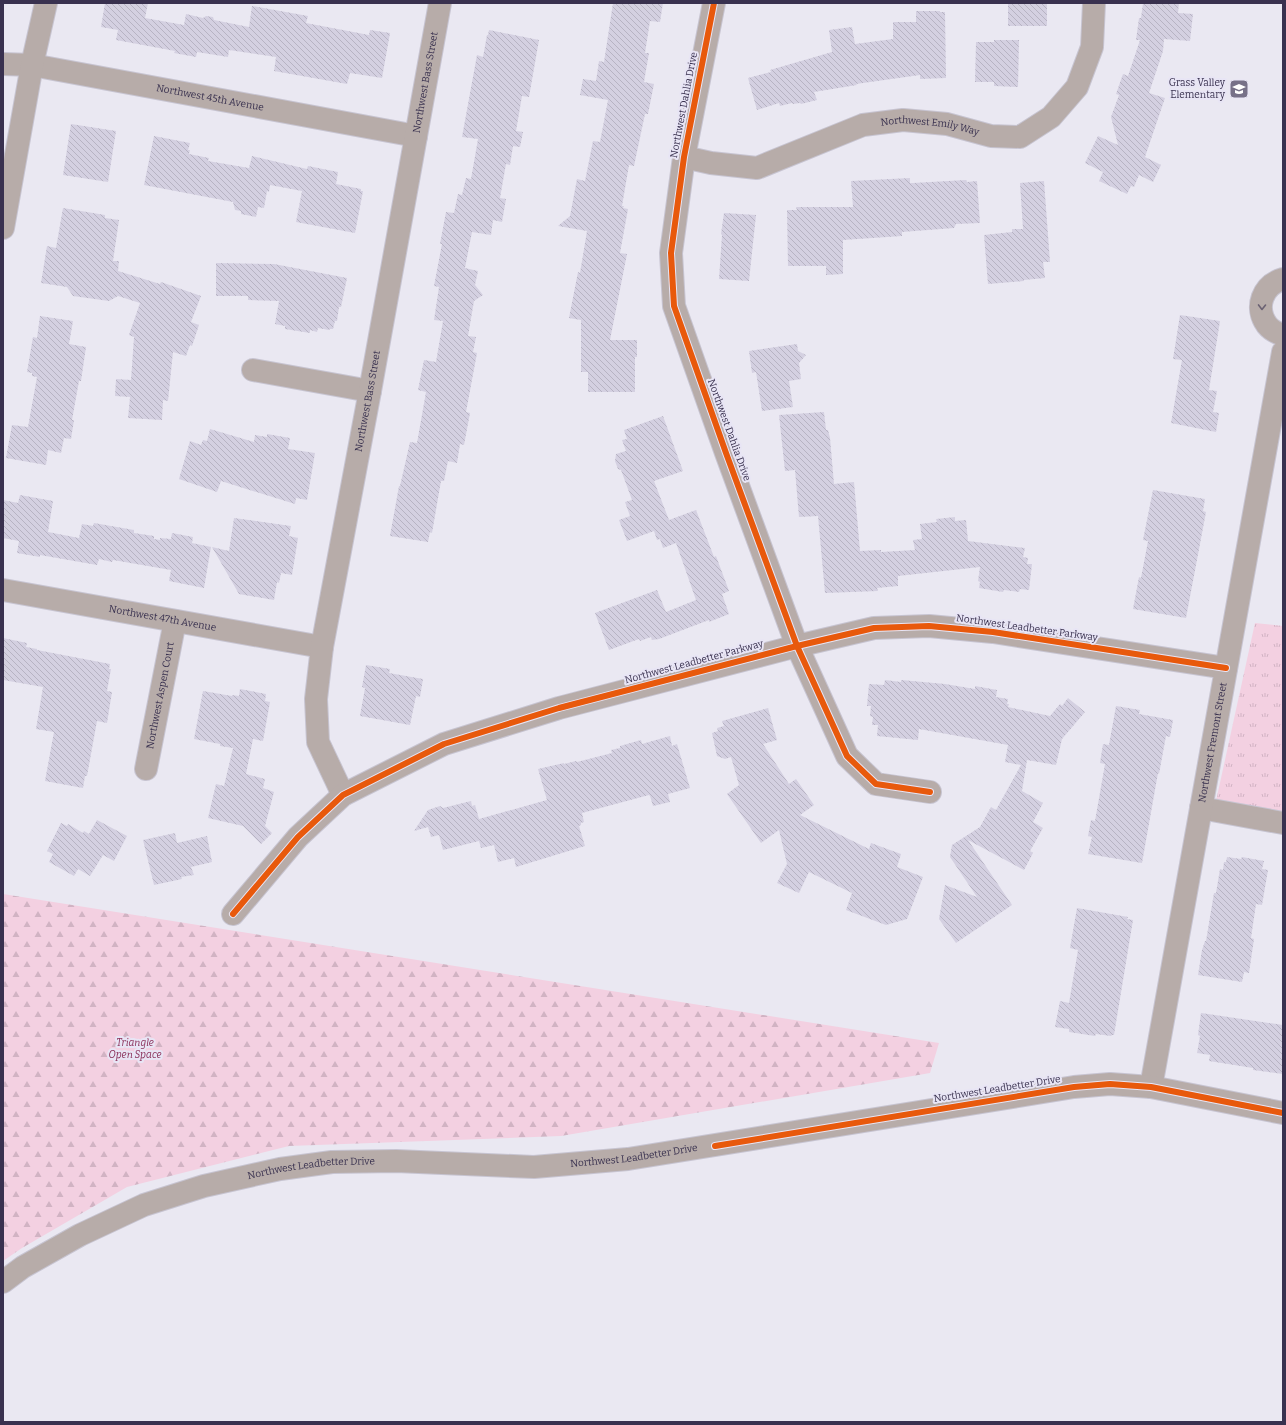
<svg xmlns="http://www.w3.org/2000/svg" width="1286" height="1425" viewBox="0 0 1286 1425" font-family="Bitter,serif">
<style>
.grass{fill:url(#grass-tufts)}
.forest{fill:url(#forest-firs)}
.building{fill:url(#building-back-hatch)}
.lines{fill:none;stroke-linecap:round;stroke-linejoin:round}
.minor-casing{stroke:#c7c4d1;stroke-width:24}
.tertiary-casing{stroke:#c7c4d1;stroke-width:24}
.minor{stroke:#b7aca9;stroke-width:22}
.tertiary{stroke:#b7aca9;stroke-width:22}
.cycleway-casing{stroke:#e8e5f5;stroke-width:8}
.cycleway{stroke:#e8590c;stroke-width:6}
.oneway{stroke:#6b6273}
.labels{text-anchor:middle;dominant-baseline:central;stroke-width:4;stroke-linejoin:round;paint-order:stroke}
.street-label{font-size:10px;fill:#39314f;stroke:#e8e5f5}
.poi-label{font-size:10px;fill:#39314f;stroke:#e8e5f5;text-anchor:end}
.park-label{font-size:10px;font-style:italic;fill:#882b56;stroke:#e8e5f5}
</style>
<defs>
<pattern id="grass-tufts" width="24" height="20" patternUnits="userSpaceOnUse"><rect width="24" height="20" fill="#f3d0e1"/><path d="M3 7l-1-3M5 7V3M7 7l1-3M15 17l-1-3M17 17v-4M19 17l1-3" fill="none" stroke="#d1b3c3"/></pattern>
<pattern id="forest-firs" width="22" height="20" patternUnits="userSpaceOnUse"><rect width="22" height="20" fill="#f3d0e1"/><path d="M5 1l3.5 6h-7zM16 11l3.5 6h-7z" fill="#d1b3c3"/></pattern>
<pattern id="building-back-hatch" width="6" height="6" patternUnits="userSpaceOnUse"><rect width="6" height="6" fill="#d4d0e1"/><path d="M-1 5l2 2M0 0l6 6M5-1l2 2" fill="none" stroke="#b7b3c3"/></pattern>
</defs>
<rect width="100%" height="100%" fill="#eae8f2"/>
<polygon class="grass" points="1255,623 1283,626 1283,813 1216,801"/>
<polygon class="forest" points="3,894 939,1043 930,1073 561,1136 289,1146 127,1187 22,1248 3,1261"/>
<g class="building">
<polygon points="105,3 148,3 145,18 184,25 186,14 203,18 206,16 213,17 214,20 249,27 252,6 308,16 306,23 369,35 370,30 390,33 382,78 350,73 347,84 274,71 276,57 229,50 228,57 197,52 196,57 174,53 175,51 116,40 118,30 101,27"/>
<polygon points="613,3 663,3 660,22 650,21 645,53 649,53 644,82 654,84 648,114 645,114 634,166 629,165 622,206 624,206 623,208 628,209 620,253 627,254 610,340 637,340 637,357 635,357 635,392 588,392 588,372 581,372 581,320 569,318 578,272 580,273 587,231 558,226 570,216 577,179 585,181 593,141 600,142 608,100 580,95 583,79 596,81 599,61 604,62"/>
<rect x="1008" y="3" width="39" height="23"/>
<polygon points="1143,3 1179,3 1178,13 1193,14 1190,41 1164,39 1163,51 1149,93 1165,98 1145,157 1161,165 1153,182 1139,175 1134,187 1131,186 1127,194 1099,181 1103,172 1085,163 1098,136 1118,145 1111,117 1119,95 1116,94 1123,74 1128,76 1140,40 1136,40 1139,18 1141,18"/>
<polygon points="916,11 940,11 940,12 945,12 946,78 920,79 920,75 856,84 857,85 814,92 817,100 801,104 800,103 793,104 792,103 780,106 779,103 757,110 748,78 771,72 770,70 832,52 829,30 852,27 855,44 893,39 893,22 916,22"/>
<polygon points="489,30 539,40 529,97 522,96 516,131 523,132 520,147 513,146 510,165 506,164 500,198 506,199 502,222 493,220 491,235 472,232 465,268 478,271 475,285 483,295 474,301 468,336 476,337 473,352 477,353 466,412 470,413 464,445 460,444 457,463 448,461 444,481 441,481 432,533 430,532 428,542 390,536 399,486 400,486 410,442 417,443 426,392 418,390 424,360 436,362 443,321 434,320 439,287 434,286 442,244 440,244 446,212 454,213 458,194 462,195 466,178 471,179 478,139 462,137 477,55 483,57 487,35 488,35"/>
<polygon points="994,40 1019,40 1018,87 994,86 994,82 975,82 976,42 994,42"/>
<polygon points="71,124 116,131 108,182 63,175"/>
<polygon points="154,136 190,143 188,150 190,150 189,154 209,158 208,161 249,168 252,156 307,169 308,166 338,172 336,184 361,189 361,191 363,191 355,233 296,222 302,191 270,185 269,192 267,191 264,208 258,207 256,217 241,214 241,211 235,210 233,202 144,185"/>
<polygon points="910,178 910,183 913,183 966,180 967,182 977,181 980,223 956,224 954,228 902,232 902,236 843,240 843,274 826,275 826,266 788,266 787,210 797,210 796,207 853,207 851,181"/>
<polygon points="1044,181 1050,262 1043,262 1045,278 1024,280 1024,281 988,284 984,235 1012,232 1012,229 1023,229 1020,183"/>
<polygon points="63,208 105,215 105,218 119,220 113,261 119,261 118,271 160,284 161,282 201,296 191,322 199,325 192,346 190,345 186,356 173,352 168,401 163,400 162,420 128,418 130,397 115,396 116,379 131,380 134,337 129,335 140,303 118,296 109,301 73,296 67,287 41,283 47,246 56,248"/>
<polygon points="724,213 756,215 749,281 719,279 722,235 721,234"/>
<polygon points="216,263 274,264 347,278 341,307 339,307 337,321 335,321 333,329 330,329 329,330 318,328 317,332 310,330 310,333 285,329 285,326 275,324 279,301 248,300 248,296 216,296"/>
<polygon points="1180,315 1220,321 1209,390 1217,391 1213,412 1219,413 1216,432 1171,423 1182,360 1173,359"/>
<polygon points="40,316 73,321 69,344 86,347 81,381 79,381 72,420 74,420 71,439 64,438 61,453 48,450 46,465 6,458 12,425 28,427 37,377 32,376 32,373 27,372 33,337 37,338"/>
<polygon points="797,344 798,351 806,355 799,363 801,379 789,381 793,407 762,411 756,372 752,373 749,351"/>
<polygon points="824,412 826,430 828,430 830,438 834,484 854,482 860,551 881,550 881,552 915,550 913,540 922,539 920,524 937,522 936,519 955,517 955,521 966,520 968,541 1025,548 1023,557 1028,558 1027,564 1032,564 1029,590 1020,589 1019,592 1004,590 1003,592 979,588 980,582 978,581 980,567 898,576 898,586 877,588 878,591 825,593 818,516 799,517 795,470 785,471 779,415"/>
<polygon points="663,416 683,471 654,481 669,520 696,510 714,557 716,556 729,591 722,594 729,614 709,622 709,620 659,639 652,640 651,637 640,641 639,639 609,650 595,613 657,590 666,612 696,600 676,543 663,548 660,539 657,540 654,531 627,541 619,520 630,516 625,502 632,500 621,470 618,469 615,461 616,454 626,451 622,440 627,439 624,430"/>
<polygon points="210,429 254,442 255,435 267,437 267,434 290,438 288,449 315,453 307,500 296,498 295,504 221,481 217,492 179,479 190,441 201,445 203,440 207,441"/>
<polygon points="1153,490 1205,499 1203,511 1206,512 1186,618 1133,609 1139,577 1141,578 1148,541 1143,540"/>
<polygon points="20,495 53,501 48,532 79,538 82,524 93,526 94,523 134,530 134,533 154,536 154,539 160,540 160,538 171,539 172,533 193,537 192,543 211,547 204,588 169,581 171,570 113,560 112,562 99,559 97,565 40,555 40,557 17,553 19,541 3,538 3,500 18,503"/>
<polygon points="234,518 291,526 289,536 298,538 292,575 281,573 279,583 277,582 274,600 239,594 212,547 229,551"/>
<polygon points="3,638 27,643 26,647 37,649 37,650 110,664 109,669 111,669 107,691 112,692 107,723 97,721 87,776 85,776 83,788 45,781 54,732 36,729 43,687 3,680"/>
<polygon points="366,665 390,669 389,673 423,679 420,697 416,696 410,725 360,716 365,688 362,687"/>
<polygon points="885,680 901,682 901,680 945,684 975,689 975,686 997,690 996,697 1008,699 1007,704 1009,704 1008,707 1050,716 1060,704 1062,706 1068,698 1085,712 1062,739 1056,765 1027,760 1022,791 1043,803 1033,822 1043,828 1030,851 1033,853 1024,870 968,840 1012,905 956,943 939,919 945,885 977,897 950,857 952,845 980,827 991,807 996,810 1021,765 1005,762 1008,745 919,729 918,740 877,736 878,725 872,725 873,717 870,716 871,706 867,706 869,684 884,685"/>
<polygon points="240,689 266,694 265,701 270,702 263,741 253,739 246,774 265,779 263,788 274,792 265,826 272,833 261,844 243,826 208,818 216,784 224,786 233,748 220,746 220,744 194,739 203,691 232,696 232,695 239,696"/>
<polygon points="1116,706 1140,710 1139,714 1173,720 1170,737 1166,736 1159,774 1158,773 1142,863 1088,854 1092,837 1088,836 1091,820 1095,821 1105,764 1100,763 1103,744 1109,745"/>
<polygon points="768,708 777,740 763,744 789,784 796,779 814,805 800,815 869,849 871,843 901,854 897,867 923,877 907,919 886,925 846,910 852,893 809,872 799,893 777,883 787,864 779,830 761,843 727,794 739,785 731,757 725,759 717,756 712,733 718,731 717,728 724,726 722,721"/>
<polygon points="670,736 672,746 677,744 690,788 668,794 670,802 653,806 650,796 649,795 582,813 584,822 581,823 581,825 579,826 585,846 516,867 514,858 498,862 494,845 481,848 479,841 443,850 439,835 431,837 428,827 414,831 428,810 440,806 443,808 471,801 472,806 475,805 479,819 547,800 538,769 564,763 564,764 576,761 577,762 612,753 611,750 620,748 620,746 641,740 642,744"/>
<polygon points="97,820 127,836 114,861 103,855 90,876 78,869 74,876 49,862 53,854 47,851 61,823 67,826 68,824 83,833 84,831 89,834"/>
<polygon points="175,833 177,843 207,836 212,862 191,867 194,875 181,877 182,879 154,885 143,840"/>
<polygon points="1227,857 1241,859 1242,857 1264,861 1262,869 1268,870 1262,905 1256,904 1251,938 1254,939 1249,973 1244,972 1242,982 1198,975 1202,950 1205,941 1206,941 1214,893 1216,893 1220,869 1223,870 1224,862 1226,862"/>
<polygon points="1077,908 1128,917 1127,919 1133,920 1114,1035 1112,1035 1111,1036 1096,1034 1095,1036 1069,1032 1069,1029 1055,1027 1060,1001 1069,1003 1078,950 1070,948"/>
<polygon points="1201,1013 1283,1025 1283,1074 1253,1070 1253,1068 1209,1061 1210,1055 1197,1053 1200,1036 1198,1035"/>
</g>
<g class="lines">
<defs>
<g id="minor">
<polyline points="714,3 684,157 671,253 674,306 726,453 797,646 847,756 876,784 930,792"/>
<path id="s1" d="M3 64 32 65 416 136"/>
<path id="s2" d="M684 157 711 163 757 168 863 125 903 120 947 124 991 136 1020 137 1051 117 1077 87 1092 47 1094 3"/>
<polyline points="3,228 32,65 46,3"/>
<path d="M1283 279C1263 285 1254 307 1267 325 1271 330 1277 333 1283 335"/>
<polyline points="253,370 370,391"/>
<path id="s3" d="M3 590 322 647"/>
<path id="s4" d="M146 769 175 621"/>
<path id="s5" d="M343 795 318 742 316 699 322 647 370 391 440 3"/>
<polyline points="1201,808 1283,823"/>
<polyline points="233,914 298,837 343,795 444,744 559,708 797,646 874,628 929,626 993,632 1226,668"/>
<path id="s6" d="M1151 1087 1283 352"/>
</g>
<g id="tertiary">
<path id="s7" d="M3 1282 23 1267 80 1235 144 1205 204 1186 280 1169 332 1162 396 1161 534 1167 628 1159 1074 1087 1110 1084 1151 1087 1283 1113"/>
</g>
</defs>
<use href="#minor" class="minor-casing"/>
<use href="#tertiary" class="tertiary-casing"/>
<use href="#minor" class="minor"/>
<use href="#tertiary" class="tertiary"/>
<defs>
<g id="cycleway">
<polyline points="714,3 684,157 671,253 674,306 726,453 797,646 847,756 876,784 930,792"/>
<polyline points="233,914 298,837 343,795 444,744 559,708 797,646 874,628 929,626 993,632 1226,668"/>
<polyline points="715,1146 1074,1087 1110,1084 1151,1087 1283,1113"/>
</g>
</defs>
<use href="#cycleway" class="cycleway-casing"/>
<use href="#cycleway" class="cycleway"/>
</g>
<defs><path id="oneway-chevron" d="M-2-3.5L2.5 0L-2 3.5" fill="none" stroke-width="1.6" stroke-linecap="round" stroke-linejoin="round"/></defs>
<use class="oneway" href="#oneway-chevron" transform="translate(1262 307) rotate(91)"/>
<defs>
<symbol id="school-square" viewBox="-11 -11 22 22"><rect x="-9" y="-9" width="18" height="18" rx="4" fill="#777188" stroke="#e8e5f5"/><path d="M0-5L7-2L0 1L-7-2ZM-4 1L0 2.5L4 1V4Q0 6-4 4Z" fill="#fff"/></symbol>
</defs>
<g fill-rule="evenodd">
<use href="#school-square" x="1228" y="78" width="22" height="22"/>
</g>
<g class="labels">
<g class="street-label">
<text stroke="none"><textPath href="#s5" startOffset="728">Northwest Bass Street</textPath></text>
<text stroke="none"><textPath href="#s1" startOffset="210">Northwest 45th Avenue</textPath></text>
<text transform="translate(684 105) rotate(-79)">Northwest Dahlia Drive</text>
<text stroke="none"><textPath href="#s2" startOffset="256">Northwest Emily Way</textPath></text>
<text stroke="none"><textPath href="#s5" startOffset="404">Northwest Bass Street</textPath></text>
<text transform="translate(729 430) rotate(70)">Northwest Dahlia Drive</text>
<text stroke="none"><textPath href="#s3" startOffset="162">Northwest 47th Avenue</textPath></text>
<text transform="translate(1027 628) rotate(8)">Northwest Leadbetter Parkway</text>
<text transform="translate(694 662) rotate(-15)">Northwest Leadbetter Parkway</text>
<text stroke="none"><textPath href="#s4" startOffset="75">Northwest Aspen Court</textPath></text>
<text stroke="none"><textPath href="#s6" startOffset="350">Northwest Fremont Street</textPath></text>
<text transform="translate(997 1089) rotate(-9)">Northwest Leadbetter Drive</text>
<text stroke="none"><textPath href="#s7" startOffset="657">Northwest Leadbetter Drive</textPath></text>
<text stroke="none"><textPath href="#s7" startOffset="333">Northwest Leadbetter Drive</textPath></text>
</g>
<g class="poi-label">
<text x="1225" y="83">Grass Valley<tspan x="1225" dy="12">Elementary</tspan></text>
</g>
<g class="park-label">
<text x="135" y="1043">Triangle<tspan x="135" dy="12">Open Space</tspan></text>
</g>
</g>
<rect width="1286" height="1425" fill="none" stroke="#39314f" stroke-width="8"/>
</svg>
